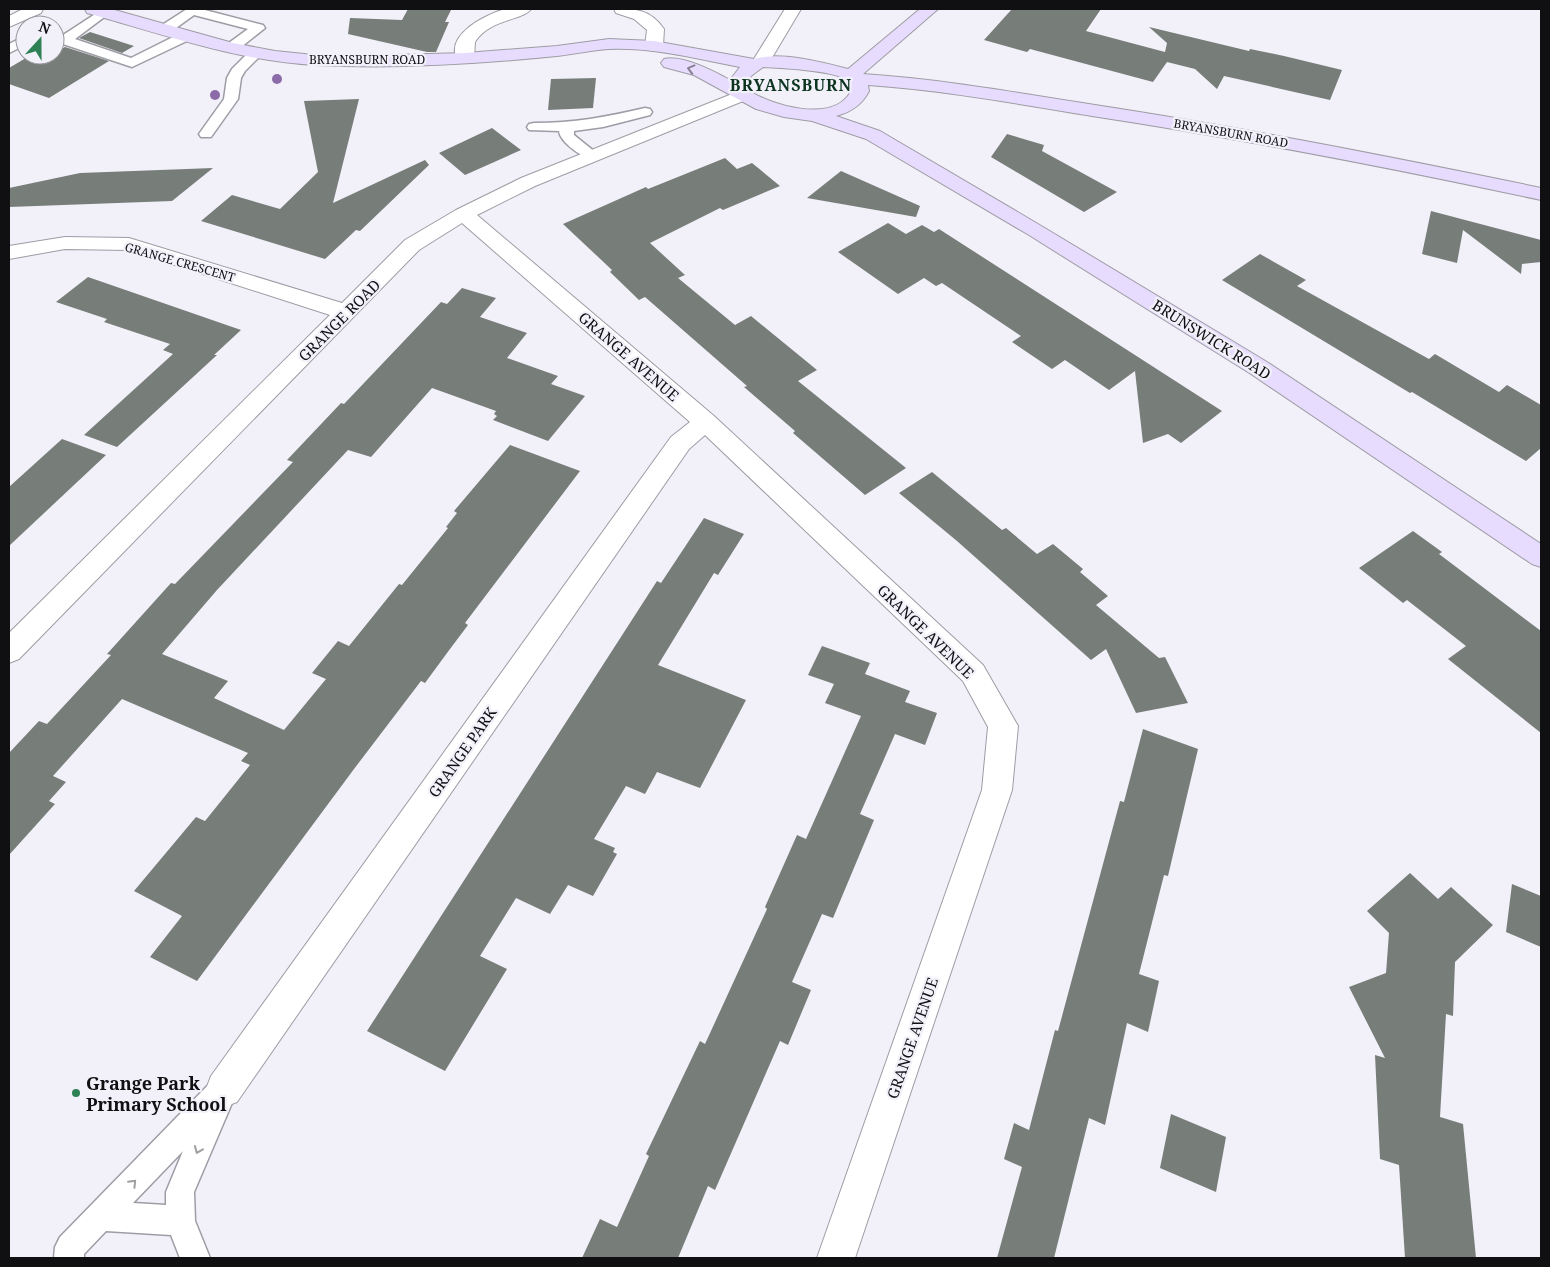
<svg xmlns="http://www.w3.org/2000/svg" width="1550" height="1267" viewBox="0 0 1550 1267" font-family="'Noto Serif',serif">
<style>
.building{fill:#777e79}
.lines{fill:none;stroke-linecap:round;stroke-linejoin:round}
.lane-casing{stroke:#9e9ca4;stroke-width:3}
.street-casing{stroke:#9e9ca4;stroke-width:2}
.secondary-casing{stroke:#9e9ca4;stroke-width:2}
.lane{fill:#fff;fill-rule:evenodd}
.street{fill:#fff;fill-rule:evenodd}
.secondary{fill:#e7dcfd;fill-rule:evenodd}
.tree{fill:#8b6ca9}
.oneway{stroke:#868093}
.oneway2{stroke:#9f9fa0}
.poi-dot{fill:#2e8154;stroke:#f2f0f9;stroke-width:2}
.labels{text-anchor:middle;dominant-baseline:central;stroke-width:4.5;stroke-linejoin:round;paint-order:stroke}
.far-street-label{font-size:12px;fill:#100f12;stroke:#f2f0f9}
.street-label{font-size:15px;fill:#100f12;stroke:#f2f0f9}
.far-district-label{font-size:16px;font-weight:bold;letter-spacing:1px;fill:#0c341f;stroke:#f2f0f9}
.near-poi-label{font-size:18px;font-weight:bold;fill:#100f12;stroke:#f2f0f9;text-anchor:start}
</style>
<rect width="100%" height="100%" fill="#f2f0f9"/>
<g class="building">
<polygon points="408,9 451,10 445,22 449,22 436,52 427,52 348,34 350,18 402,20"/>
<polygon points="1012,9 1101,9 1086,31 1165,52 1167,43 1149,27 1249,51 1250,49 1284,56 1342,70 1330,100 1224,76 1217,89 1195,69 1167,62 1153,82 1030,49 1027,52 984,40"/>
<polygon points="90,32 134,46 122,53 79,38"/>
<polygon points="65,47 109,61 49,98 9,84 9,68 31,55 55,55 55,52"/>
<polygon points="596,78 593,108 548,110 551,79"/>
<polygon points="359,99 333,203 425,160 429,165 360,231 356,230 325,259 201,221 232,195 280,209 318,172 304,101"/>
<polygon points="492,128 521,150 465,175 439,153"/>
<polygon points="1007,134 1044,145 1042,151 1117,192 1084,212 991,157"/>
<polygon points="725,158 737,169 752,163 780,186 723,210 720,208 650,243 685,275 678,278 735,325 751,316 817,370 798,381 906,468 865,495 793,433 795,431 744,387 747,386 645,297 639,300 610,272 612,270 563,224 646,187 648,189"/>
<polygon points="213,168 172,201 9,207 9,188 80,173"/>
<polygon points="841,171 920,206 916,217 807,198"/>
<polygon points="1431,211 1541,240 1541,262 1522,264 1521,274 1463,230 1457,263 1422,254"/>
<polygon points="888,223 906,234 922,225 934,232 939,229 1222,411 1181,443 1168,434 1143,443 1135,371 1109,390 1065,360 1052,369 1012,342 1021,336 942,283 936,286 924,278 898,294 838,252"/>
<polygon points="1260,254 1306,280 1297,286 1429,359 1435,354 1499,392 1507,385 1541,405 1541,448 1526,461 1412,392 1410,393 1222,280"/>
<polygon points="88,277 241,330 214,355 217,355 117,447 84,435 173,354 163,350 170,344 104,322 107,319 56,302"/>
<polygon points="462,288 496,298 480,317 527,333 507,358 558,376 551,384 585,396 548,441 493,420 497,416 494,414 496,411 432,388 371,457 348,450 217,590 162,654 228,681 214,698 284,730 326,679 312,673 338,641 349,646 399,584 402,585 448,528 446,527 457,513 454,511 510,445 580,471 465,623 468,625 447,653 425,683 421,681 354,769 197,981 150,957 182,916 134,891 196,817 205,821 250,765 241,761 248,753 122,699 53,776 66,782 49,801 55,804 9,855 9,753 39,721 47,724 111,655 107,654 171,583 175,584 293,462 287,460 341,403 344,404 441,302 447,304"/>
<polygon points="62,439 106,455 9,546 9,487"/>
<polygon points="932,472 1002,530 1006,528 1037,554 1053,544 1083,569 1080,572 1108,596 1096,605 1159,658 1165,657 1188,703 1136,713 1106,649 1091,660 957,541 899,493"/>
<polygon points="704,518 744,534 718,575 714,573 658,665 746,700 700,788 657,772 645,794 626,786 594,839 615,848 613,852 617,854 593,896 568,885 550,914 516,898 480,956 507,969 445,1071 367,1031 657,581 661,583"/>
<polygon points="1413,531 1442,552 1439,554 1541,631 1541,733 1448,659 1466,646 1407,600 1403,603 1359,568"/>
<polygon points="822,646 870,663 865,674 910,691 905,702 937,713 925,745 895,734 860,814 874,820 833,918 822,914 792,982 811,990 788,1045 780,1041 715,1190 708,1186 678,1258 582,1258 600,1219 617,1227 649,1156 646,1154 700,1041 705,1044 767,909 765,907 797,835 806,839 861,716 825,703 834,684 808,675"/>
<polygon points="1143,729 1198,749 1168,876 1164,875 1139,974 1159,981 1148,1032 1127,1023 1105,1125 1089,1118 1054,1258 997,1258 1022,1167 1004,1159 1014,1123 1029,1130 1055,1030 1058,1031 1120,801 1124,802"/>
<polygon points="1410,873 1438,899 1451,887 1493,925 1455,962 1453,1016 1446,1014 1440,1117 1463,1124 1476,1258 1405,1258 1399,1165 1380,1159 1375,1055 1385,1058 1349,987 1386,973 1389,933 1367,911"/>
<polygon points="1512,884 1541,896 1541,947 1506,932"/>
<polygon points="1171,1114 1226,1137 1216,1192 1160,1168"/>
</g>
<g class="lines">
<defs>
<g id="lane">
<polygon points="103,9 110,9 111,12 75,39 131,58 181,33 186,32 193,36 191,39 132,67 60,43 58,40 60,37"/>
<polygon points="187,9 201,9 263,25 265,28 236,51 231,52 224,48 226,45 248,29 194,15 169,33 159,33 157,30 159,27"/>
<polygon points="25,36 25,45 9,53 9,44"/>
<polygon points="256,49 263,53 245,71 241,78 238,99 211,137 201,137 199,134 224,99 227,78 232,69 251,50"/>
<path d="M645 108 650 109 652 112 650 115 603 127 574 131V135L600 156 598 159C587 162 560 143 559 131L529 130 527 127 529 124 534 123C574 123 606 117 645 108Z"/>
<path d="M224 1075 234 1079 238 1089 194 1192 195 1221 210 1258H180L171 1235 106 1231 84 1254V1258H54L55 1247 60 1237 214 1079ZM183 1151 166 1192V1205L133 1203Z"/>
</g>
<g id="street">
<polygon points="23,9 43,9 41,13 9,27 9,16"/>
<path d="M505 9H531C524 20 489 19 475 42L474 58 471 62 465 63 459 62C441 36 487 14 505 9Z"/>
<path d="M614 9C636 9 650 9 664 29L663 46 660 50 654 51 648 50 645 46 647 30 634 19 616 13Z"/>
<polygon points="785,9 801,9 767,66 761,67 755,66 752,62"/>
<polygon points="742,90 748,91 751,95 748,99 535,186 477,215 714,416 983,665 1018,726 1012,790 855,1258 817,1258 982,790 988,727 963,681 705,435 689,449 237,1102 224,1107 211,1102 206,1089 211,1076 671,437 690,422 462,223 419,250 19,659 9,663 9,633 330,315 128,250 65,249 9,259 9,246 65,237 129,238 342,303 405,240 456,210 521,178"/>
</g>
<path id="secondary" d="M85 9H111L233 43 275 51 314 55 356 56 465 53 557 46 609 39 654 41 754 59C780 51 822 62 848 69L920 9H938L863 74C941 79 1018 93 1095 105 1245 128 1393 157 1541 188V200C1392 168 1243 139 1092 116 1018 104 943 90 868 85L869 91C862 105 851 112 836 116L880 131 1043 227 1267 362 1541 544V567L1532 564 1251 374 1029 235 866 139 812 121 784 117 756 109 694 75 664 67 661 63 664 59C683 55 713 71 730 80L740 67C697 59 653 47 609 49 592 50 574 54 557 56 479 64 393 69 315 65 237 61 162 34 87 13ZM763 67C780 68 834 70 846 80 850 83 850 86 851 91 834 125 768 105 745 88L751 76Z"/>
</defs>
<use href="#lane" class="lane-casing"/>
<use href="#street" class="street-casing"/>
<use href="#secondary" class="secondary-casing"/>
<use href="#lane" class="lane"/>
<use href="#street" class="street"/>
<use href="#secondary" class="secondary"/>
</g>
<g class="tree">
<circle cx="277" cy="79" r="5"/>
<circle cx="215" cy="95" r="5"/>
</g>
<defs><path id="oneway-chevron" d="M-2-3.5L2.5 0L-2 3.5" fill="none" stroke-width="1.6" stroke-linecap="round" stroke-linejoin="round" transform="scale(1.25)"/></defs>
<use class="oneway" href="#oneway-chevron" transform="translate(691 69) rotate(-165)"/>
<g class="oneway2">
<use href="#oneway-chevron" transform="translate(198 1150) rotate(113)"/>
<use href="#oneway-chevron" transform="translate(133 1183) rotate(-46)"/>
</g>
<circle class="poi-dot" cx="76" cy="1093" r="5"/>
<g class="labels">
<g class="far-street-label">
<text x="367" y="59">BRYANSBURN ROAD</text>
<text transform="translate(1231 133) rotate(10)">BRYANSBURN ROAD</text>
<text transform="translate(180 262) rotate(16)">GRANGE CRESCENT</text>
</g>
<g class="street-label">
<text transform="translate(339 320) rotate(-45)">GRANGE ROAD</text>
<text transform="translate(1212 339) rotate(32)">BRUNSWICK ROAD</text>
<text transform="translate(629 356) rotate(41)">GRANGE AVENUE</text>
<text transform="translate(926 631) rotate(44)">GRANGE AVENUE</text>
<text transform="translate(462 752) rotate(-55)">GRANGE PARK</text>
<text transform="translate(912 1038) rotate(-71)">GRANGE AVENUE</text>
</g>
<g class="far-district-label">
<text x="791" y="85">BRYANSBURN</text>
</g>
<g class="near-poi-label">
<text x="86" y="1083">Grange Park<tspan x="86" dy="21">Primary School</tspan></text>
</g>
</g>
<rect width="1550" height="1267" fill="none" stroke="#100f12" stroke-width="20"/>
<g transform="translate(40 40) rotate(21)"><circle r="24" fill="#f2f0f9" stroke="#98969d"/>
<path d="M0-4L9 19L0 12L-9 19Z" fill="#2e8154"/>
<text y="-8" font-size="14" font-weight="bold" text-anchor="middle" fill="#100f12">N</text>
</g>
</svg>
